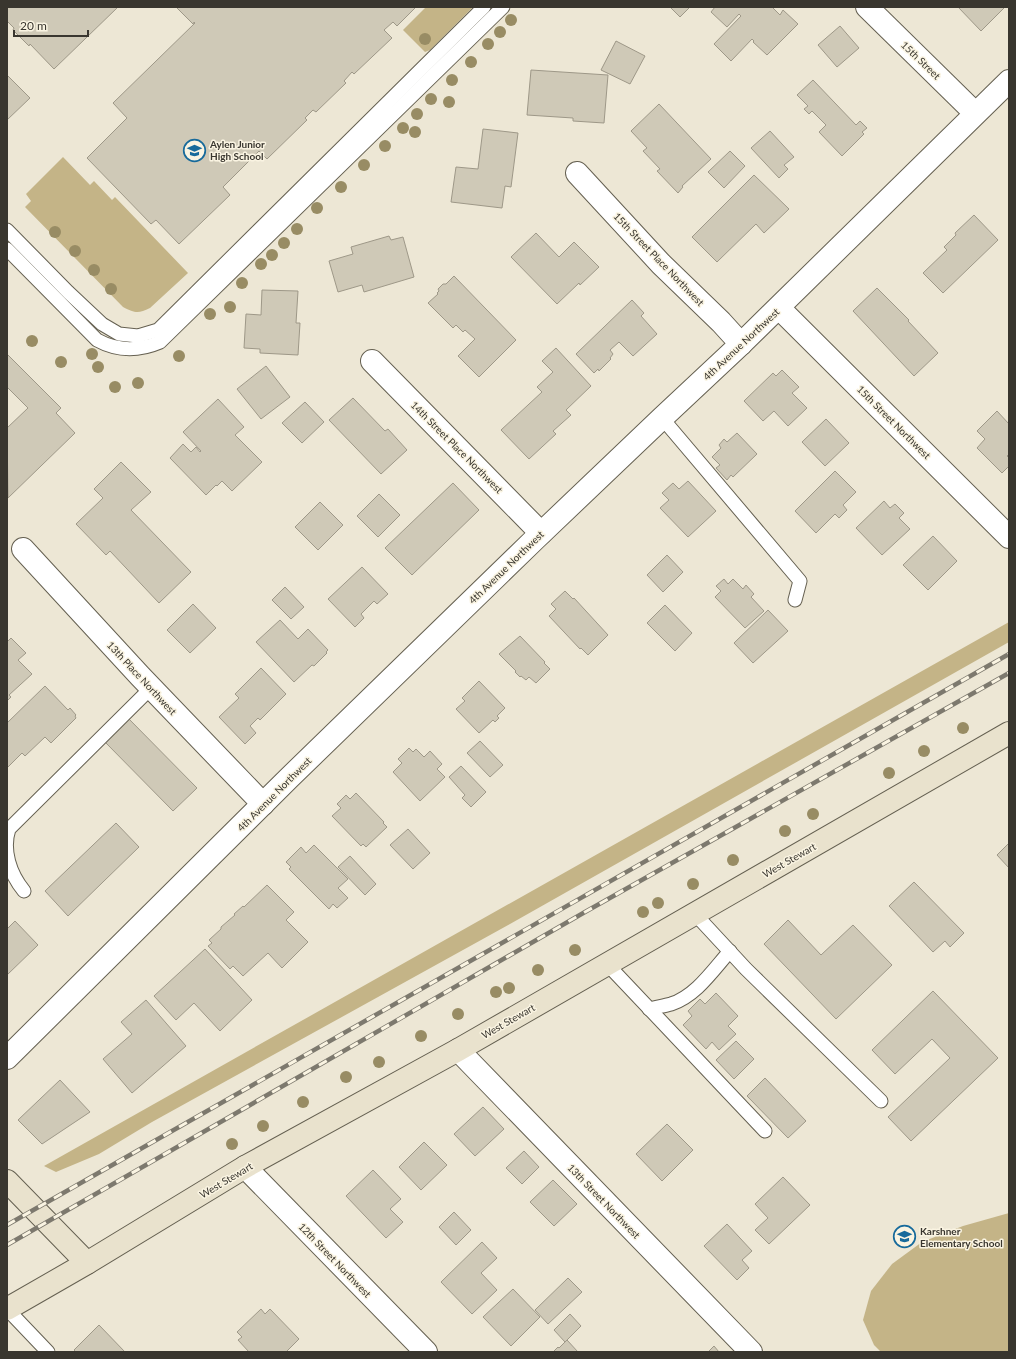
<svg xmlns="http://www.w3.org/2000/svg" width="1016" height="1359" viewBox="0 0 1016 1359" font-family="Lato,sans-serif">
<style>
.green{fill:#c4b487}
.building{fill:#cfc9b7;stroke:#9e9888}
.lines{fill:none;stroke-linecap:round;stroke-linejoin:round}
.lane-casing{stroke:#656051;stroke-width:15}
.street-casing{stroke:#656051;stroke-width:24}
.secondary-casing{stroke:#656051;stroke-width:24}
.lane{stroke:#fff;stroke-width:13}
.street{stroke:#fff;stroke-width:22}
.secondary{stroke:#e9e2cd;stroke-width:22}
.rail-casing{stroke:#7d796e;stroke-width:4.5}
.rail{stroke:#faf4e2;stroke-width:3;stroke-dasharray:9;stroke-linecap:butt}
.tree{fill:#988c64}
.labels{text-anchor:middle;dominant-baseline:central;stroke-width:3;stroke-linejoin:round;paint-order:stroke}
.street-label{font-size:10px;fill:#39362f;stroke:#faf4e2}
.poi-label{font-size:10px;font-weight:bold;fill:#39362f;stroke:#faf4e2;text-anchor:start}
</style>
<rect width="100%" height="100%" fill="#ede7d5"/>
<g class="green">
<polygon points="425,7 473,7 430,50 425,52 403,30 425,8"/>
<path d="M63 157 90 185 94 181 112 200 115 197 188 273 150 308C138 314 135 313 123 307L25 207 31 201 26 194Z"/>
<polygon points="1009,622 1009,642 510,924 152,1122 99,1154 56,1172 44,1166"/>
<polygon points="1009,1213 1009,1352 881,1352 874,1345 863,1320 871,1291 892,1264 922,1242 963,1226"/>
</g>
<g class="building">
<polygon points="7,7 118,7 54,69 30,44 29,46 13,30 14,28 7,21"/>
<polygon points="176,7 416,7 397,26 393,22 384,30 392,38 354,74 352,72 344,81 346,83 316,112 313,110 305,118 307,120 267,159 259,151 223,187 230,195 179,244 156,220 151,224 87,158 127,118 113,103 195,23 194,22 193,24"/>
<polygon points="670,7 690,7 680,17"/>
<polygon points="715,7 772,7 780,15 783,10 798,24 767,55 753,42 754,41 752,39 731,61 714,44 741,16 739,14 727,27 711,12"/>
<polygon points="958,7 1005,7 981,31"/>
<polygon points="840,26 859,48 837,67 818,45"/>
<polygon points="616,41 645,56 630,84 601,70"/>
<polygon points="531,70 608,75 604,123 573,121 573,118 527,115"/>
<polygon points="7,75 30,98 7,120"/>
<polygon points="813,80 856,125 860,121 867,128 862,132 864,134 842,156 819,132 826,125 812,111 809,114 804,109 808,106 797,95"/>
<polygon points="659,104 711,159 682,186 683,187 678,193 657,171 660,169 643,151 647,148 631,131"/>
<polygon points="483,129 518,133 511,187 505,186 502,208 451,202 456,167 478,169"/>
<polygon points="770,131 794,157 784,165 788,169 779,178 751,148"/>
<polygon points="730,151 745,166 724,188 708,172"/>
<polygon points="754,175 789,209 764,233 756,224 717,262 692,237"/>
<polygon points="974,215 998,240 943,293 923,273 947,250 944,247 956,235 955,233"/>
<polygon points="536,233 559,257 574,242 599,267 580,285 579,283 557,304 511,257"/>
<polygon points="389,236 391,240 403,237 414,277 364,292 362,285 338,292 329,261 353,254 351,247"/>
<polygon points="454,276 516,340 479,377 458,356 475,339 465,330 463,332 456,325 453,328 428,303 438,294 437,293 439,291 438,289 443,284 446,284"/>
<polygon points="877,288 909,320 908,321 938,353 914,376 853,311"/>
<polygon points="262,290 298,291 296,323 300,323 298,355 260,353 260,349 244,348 246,314 261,315"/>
<polygon points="632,300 644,313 641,316 657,334 633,356 619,342 610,350 613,354 610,358 611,359 599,371 598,369 594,373 576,354"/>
<polygon points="556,348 591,386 566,410 571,415 553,431 556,434 529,459 501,430 542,392 537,387 553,372 542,361"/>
<polygon points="7,354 61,408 56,413 75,433 8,498 7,428 28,408 7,387"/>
<polygon points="266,366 290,397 261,419 237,389"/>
<polygon points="782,370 799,387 792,393 807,408 788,426 774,411 763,421 744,401 773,373 776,376"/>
<polygon points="353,398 385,431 388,429 407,450 381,474 329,420"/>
<polygon points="218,399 244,427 235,435 262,462 232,491 222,481 217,486 216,485 206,495 170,458 183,444 191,452 196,447 200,452 201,451 183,432"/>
<polygon points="305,402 324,422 302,443 282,423"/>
<polygon points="997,411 1009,424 1009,454 1007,456 1009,458 1009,466 1002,473 977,448 985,439 977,431"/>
<polygon points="826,419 849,443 825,466 802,442"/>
<polygon points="737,433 757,454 733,477 731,475 727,480 716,468 720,465 712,457 721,448 719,445 724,439 727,442"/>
<polygon points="121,462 151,492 131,510 191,572 159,603 110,551 106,555 76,524 103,498 94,489"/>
<polygon points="835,471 856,492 843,505 847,510 839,518 835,514 816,533 795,511"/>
<polygon points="688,481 716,511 688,537 660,508 669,500 662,493 673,483 679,489"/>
<polygon points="453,483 479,510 412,575 385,548"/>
<polygon points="379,494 400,515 378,537 357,516"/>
<polygon points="884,501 890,508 895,504 904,513 899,518 910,529 882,555 856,528"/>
<polygon points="320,502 343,525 318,550 295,527"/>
<polygon points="933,536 957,561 928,590 903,565"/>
<polygon points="667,555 683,572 663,592 647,575"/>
<polygon points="362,567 388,594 377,604 374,601 361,614 364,618 355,627 328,599"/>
<polygon points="724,579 728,584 733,579 743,589 746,585 754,594 751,597 764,611 745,628 715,597 721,591 716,586"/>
<polygon points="285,587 304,607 291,619 272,600"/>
<polygon points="565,591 573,599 574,598 608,635 588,655 581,648 580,649 549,616 556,609 551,604"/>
<polygon points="193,604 216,628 190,653 167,630"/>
<polygon points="665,605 692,633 675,651 647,623"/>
<polygon points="768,610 788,631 753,663 734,643"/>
<polygon points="280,620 298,639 308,629 328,650 326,652 327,653 314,666 312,665 294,682 256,642"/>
<polygon points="520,636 545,662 544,663 550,669 536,683 529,677 526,680 521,676 520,677 515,672 516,671 499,654"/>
<polygon points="11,638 26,653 18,660 32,674 9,695 11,697 7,701 7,642"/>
<polygon points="261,668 286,694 260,720 258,718 250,726 256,733 245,744 219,717 239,698 235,694"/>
<polygon points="479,681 505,708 497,716 499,718 495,722 493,720 479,733 456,709 465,701 462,698"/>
<polygon points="45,686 68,710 70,708 76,715 75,716 76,718 51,743 45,737 25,756 22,753 7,768 7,723"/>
<polygon points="128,718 197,788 173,811 105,742"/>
<polygon points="480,741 503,765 490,777 467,753"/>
<polygon points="409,748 413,752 416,749 424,757 430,751 442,764 437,769 445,777 420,801 393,772 402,763 398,759"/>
<polygon points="461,766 486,792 471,807 462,798 465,795 449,777"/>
<polygon points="356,793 384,822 383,823 387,827 366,847 363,844 361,846 332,816 341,808 337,804 346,795 350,799"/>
<polygon points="116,823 139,847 68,916 45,891"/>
<polygon points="408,829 430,853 413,869 390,845"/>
<polygon points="1009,843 1009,868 997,855"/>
<polygon points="314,845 348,879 338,888 348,898 337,908 333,904 329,909 289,869 291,867 286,862 301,847 306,853"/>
<polygon points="350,856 376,884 365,895 338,867"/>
<polygon points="914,882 964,933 950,947 945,941 933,952 889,906"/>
<polygon points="267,885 294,912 286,920 308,942 282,968 268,953 243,976 233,966 230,969 208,946 212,943 209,940 221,929 221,927 235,915 234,914 243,906 244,907"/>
<polygon points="788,920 821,955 853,925 892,965 836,1019 764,944"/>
<polygon points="15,921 38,945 7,975 7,929"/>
<polygon points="205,949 252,1000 220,1031 194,1003 176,1020 154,996"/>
<polygon points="933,991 998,1058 911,1141 888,1117 950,1058 932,1039 895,1074 872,1050"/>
<polygon points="716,993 738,1016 728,1026 736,1034 719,1050 712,1042 706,1049 683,1025 692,1016 688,1011 700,999 705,1004"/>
<polygon points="146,1000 186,1046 132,1093 103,1059 132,1034 121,1022"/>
<polygon points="736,1041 754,1059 734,1079 716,1060"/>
<polygon points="765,1078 806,1121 788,1138 747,1096"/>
<polygon points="60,1080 90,1112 42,1144 18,1120"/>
<polygon points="483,1107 504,1129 475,1156 454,1134"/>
<polygon points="667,1124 693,1150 662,1181 636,1154"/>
<polygon points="424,1142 447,1165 421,1190 399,1167"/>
<polygon points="524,1151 539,1167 522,1184 506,1168"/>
<polygon points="373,1170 401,1199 390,1209 403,1222 386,1238 346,1196"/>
<polygon points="783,1177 810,1205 769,1244 755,1230 768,1218 755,1204"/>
<polygon points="553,1180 577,1204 554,1226 530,1202"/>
<polygon points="454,1212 471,1230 456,1245 439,1227"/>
<polygon points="727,1224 752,1251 742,1260 749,1268 737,1280 704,1246"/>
<polygon points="482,1242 497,1258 481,1273 497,1290 472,1314 441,1282"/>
<polygon points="568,1278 582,1292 548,1324 535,1310"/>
<polygon points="513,1289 540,1317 511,1346 483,1317"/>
<polygon points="261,1309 265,1314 270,1309 299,1339 286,1352 249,1352 238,1340 242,1337 237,1332"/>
<polygon points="570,1314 581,1326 565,1342 554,1330"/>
<polygon points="99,1325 125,1352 76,1352 74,1350"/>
<polygon points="567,1340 578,1352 553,1352 558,1347 559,1348"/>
<polygon points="714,1346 719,1352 708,1352"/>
</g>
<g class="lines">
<defs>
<g id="lane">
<polyline points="7,230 68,292 102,324 119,334 138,336 158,330 484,7"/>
<path d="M7 249 97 340C117 351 139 351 160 342L503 7"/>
<polyline points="662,418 800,581 795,600"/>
<path d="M24 891C10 874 2 850 9 829L151 688"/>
<polyline points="695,914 746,969 881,1101"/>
<polyline points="607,964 765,1131"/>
<path d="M649 1009C656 1007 664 1006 671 1004 696 996 713 970 730 951"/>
<polyline points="7,1309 48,1352"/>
</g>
<g id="street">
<polyline points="867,7 975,113"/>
<polyline points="577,173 661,264 721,322 741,344"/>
<polyline points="779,308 1009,537"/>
<polyline points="372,361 541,533"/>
<polyline points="23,549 140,676 263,804"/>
<polyline points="458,1050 751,1352"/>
<polyline points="7,1058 289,778 534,540 662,418 741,344 1009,81"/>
<polyline points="245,1167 426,1352"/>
</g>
<g id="secondary">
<polyline points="7,1181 87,1263"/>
<polyline points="7,1309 87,1263 245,1167 458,1050 1009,733"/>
</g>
</defs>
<use href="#lane" class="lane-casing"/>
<use href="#street" class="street-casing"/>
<use href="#secondary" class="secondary-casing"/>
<use href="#lane" class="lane"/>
<use href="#street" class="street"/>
<use href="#secondary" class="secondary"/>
<defs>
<g id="rail">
<polyline points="7,1225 1009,654"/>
<polyline points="7,1245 585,912 1009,673"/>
</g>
</defs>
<use href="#rail" class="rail-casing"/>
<use href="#rail" class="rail"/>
</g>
<g class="tree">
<circle cx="511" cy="20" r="6"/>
<circle cx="500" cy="32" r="6"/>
<circle cx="425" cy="39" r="6"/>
<circle cx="488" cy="44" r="6"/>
<circle cx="471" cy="62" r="6"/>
<circle cx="452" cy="80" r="6"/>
<circle cx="431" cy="99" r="6"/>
<circle cx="449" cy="102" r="6"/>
<circle cx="417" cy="114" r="6"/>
<circle cx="403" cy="128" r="6"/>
<circle cx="415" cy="132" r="6"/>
<circle cx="385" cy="146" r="6"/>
<circle cx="364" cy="165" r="6"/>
<circle cx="341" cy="187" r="6"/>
<circle cx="317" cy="208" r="6"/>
<circle cx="297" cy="229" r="6"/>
<circle cx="55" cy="232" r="6"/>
<circle cx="284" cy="243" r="6"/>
<circle cx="75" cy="251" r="6"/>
<circle cx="272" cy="255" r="6"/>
<circle cx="261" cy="264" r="6"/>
<circle cx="94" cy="270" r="6"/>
<circle cx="242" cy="283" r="6"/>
<circle cx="111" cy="289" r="6"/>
<circle cx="230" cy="307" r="6"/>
<circle cx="210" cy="314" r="6"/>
<circle cx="32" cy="341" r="6"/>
<circle cx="92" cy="354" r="6"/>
<circle cx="179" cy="356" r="6"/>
<circle cx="61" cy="362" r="6"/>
<circle cx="98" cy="367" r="6"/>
<circle cx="138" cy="383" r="6"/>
<circle cx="115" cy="387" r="6"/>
<circle cx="963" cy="728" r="6"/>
<circle cx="924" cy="751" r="6"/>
<circle cx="889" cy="773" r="6"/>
<circle cx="813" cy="814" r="6"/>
<circle cx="785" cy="831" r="6"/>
<circle cx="733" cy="860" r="6"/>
<circle cx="693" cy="884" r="6"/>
<circle cx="658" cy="903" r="6"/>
<circle cx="643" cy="912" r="6"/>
<circle cx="575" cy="950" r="6"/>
<circle cx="538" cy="970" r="6"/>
<circle cx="509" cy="988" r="6"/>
<circle cx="496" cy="992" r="6"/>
<circle cx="458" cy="1014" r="6"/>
<circle cx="421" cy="1036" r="6"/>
<circle cx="379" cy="1062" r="6"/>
<circle cx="346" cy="1077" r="6"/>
<circle cx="303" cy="1102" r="6"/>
<circle cx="263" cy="1126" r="6"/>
<circle cx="232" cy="1144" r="6"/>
</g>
<defs>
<symbol id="school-ring" viewBox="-11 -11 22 22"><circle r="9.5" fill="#faf4e2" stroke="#176a9b" stroke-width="1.5"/><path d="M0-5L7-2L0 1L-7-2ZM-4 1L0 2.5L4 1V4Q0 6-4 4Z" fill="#176a9b"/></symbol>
</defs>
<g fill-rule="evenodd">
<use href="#school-ring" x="182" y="138" width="25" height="25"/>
<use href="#school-ring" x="892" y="1224" width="25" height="25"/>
</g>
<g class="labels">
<g class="street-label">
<text transform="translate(921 60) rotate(44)">15th Street</text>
<text transform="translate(659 259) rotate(46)">15th Street Place Northwest</text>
<text transform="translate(741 344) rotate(-43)">4th Avenue Northwest</text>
<text transform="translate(894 422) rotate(45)">15th Street Northwest</text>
<text transform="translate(457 447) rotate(45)">14th Street Place Northwest</text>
<text transform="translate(506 567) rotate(-44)">4th Avenue Northwest</text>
<text transform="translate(142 678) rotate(47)">13th Place Northwest</text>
<text transform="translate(274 794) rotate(-45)">4th Avenue Northwest</text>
<text transform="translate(789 860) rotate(-30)">West Stewart</text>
<text transform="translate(508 1021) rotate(-30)">West Stewart</text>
<text transform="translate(226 1180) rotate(-31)">West Stewart</text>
<text transform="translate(604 1201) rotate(46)">13th Street Northwest</text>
<text transform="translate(335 1260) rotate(46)">12th Street Northwest</text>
</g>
<g class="poi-label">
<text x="210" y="144">Aylen Junior<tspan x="210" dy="12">High School</tspan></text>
<text x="920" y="1231">Karshner<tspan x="920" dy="12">Elementary School</tspan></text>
</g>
</g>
<rect width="1016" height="1359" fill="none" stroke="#39362f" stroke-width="16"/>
<path d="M14 30v6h74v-6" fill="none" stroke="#39362f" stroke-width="2"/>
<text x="20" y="30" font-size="12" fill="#39362f" stroke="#faf4e2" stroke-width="3" paint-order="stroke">20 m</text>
</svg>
